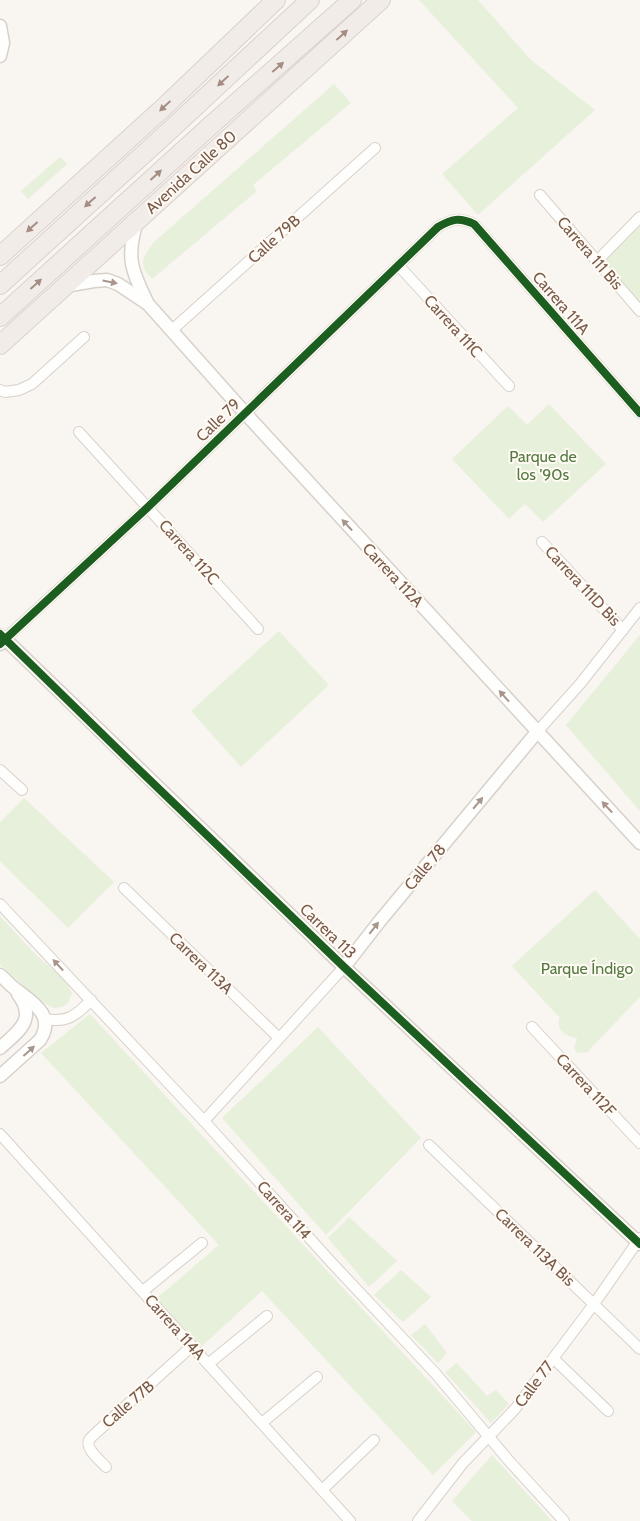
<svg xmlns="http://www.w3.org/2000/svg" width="640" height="1521" viewBox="0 0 640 1521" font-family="Cabin,sans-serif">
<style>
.green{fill:#e7f0db}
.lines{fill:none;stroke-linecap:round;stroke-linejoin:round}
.minor-casing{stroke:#d7d1cb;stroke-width:12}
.tertiary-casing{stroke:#d7d1cb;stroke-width:15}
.trunk-casing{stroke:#dad1cc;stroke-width:20}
.minor{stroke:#fefefd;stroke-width:10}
.tertiary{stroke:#fefefd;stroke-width:12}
.trunk{stroke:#f2ece8;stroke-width:18}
.cycleway-casing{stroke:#fffaf3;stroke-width:11}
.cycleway{stroke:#1b5e20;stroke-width:8}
.oneway{fill:#a48e83}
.oneway2{fill:#a8958b}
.labels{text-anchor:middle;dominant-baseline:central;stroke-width:4;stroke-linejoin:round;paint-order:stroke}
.street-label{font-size:16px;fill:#7a5c4d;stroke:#fffaf3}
.park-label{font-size:16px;fill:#537a41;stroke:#fffaf3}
</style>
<rect width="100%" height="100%" fill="#f9f5f0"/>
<g class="green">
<polygon points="419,0 478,0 531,60 595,110 478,215 442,174 518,108"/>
<path d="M334 84 351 103 253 185 257 191 152 279C150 276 145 272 144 268 140 259 150 247 155 241Z"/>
<polygon points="60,157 67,164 28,199 21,191"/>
<polygon points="640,224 640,304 606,262 609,254"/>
<polygon points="549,404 606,464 543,522 525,504 509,519 452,459 508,406 527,425"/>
<polygon points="279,631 329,685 241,767 191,711"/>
<polygon points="640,635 640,811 566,725"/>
<polygon points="24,798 114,882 68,928 0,861 0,822"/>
<path d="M595 890 640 939V997L589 1050 588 1052 577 1053 574 1048 577 1038C567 1037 554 1029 560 1018L512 966Z"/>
<path d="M0 916 34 953 66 981 72 993 68 1003 62 1007C59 1007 56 1008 54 1008 43 1005 9 973 0 964Z"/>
<polygon points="90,1014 476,1432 433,1475 262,1291 201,1347 157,1298 219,1245 41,1053"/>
<polygon points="318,1027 421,1138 326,1235 222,1118"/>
<polygon points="349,1217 397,1261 369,1287 328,1238"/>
<polygon points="401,1270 431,1297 403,1322 374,1295"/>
<polygon points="425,1324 447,1353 438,1363 411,1335"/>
<polygon points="457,1363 487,1396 496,1390 509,1404 491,1423 445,1372"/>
<polygon points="492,1455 552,1521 472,1521 452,1501"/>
</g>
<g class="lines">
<defs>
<g id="minor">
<polyline points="540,195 640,311"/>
<polyline points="597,261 640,217"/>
<polyline points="399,266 509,386"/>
<polyline points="172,330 375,148"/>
<polyline points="0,390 5,392 19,390 32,384 84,337"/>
<polyline points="79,432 258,629"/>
<polyline points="542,542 623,630"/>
<path d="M0 634 5 639 148 507 438 227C452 219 459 217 474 224L640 413"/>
<polyline points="537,732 580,684 640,608"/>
<polyline points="0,770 22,790"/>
<polyline points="124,888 279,1038"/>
<polyline points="0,904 204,1121 331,1262 436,1374 510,1462 564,1521"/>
<path d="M45 1019C67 1023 76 1016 91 1000"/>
<polyline points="532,1027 640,1143"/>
<polyline points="204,1121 344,967"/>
<polyline points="0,1134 350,1521"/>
<polyline points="429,1145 640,1349"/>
<polyline points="143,1291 202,1243"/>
<polyline points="554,1359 608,1411"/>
<polyline points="208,1364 267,1316"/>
<polyline points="262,1423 317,1377"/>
<path d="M106 1467C101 1461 85 1449 89 1440 91 1437 95 1434 98 1431L192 1346"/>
<polyline points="322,1490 374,1440"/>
<polyline points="418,1521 463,1463 515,1409 594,1304 640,1238"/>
</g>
<g id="tertiary">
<polyline points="0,26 3,43 0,56"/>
<path d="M137 221C126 257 131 269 147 302"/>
<polyline points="65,286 94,281 107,280 118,284 148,304 245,413 640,843"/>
<polyline points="0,644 5,639 344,967 640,1244"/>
<polyline points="344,967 379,922 537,732"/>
<path d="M0 975C5 979 9 984 14 988 32 1002 56 1015 40 1040L0 1076"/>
<path d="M0 1048C19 1031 37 1019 18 994"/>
</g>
<g id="trunk">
<polyline points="0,256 163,108 276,0"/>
<polyline points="0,285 168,132 310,0"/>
<polyline points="0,317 209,127 352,0"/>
<polyline points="0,345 381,0"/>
</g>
</defs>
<use href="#minor" class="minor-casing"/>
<use href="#tertiary" class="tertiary-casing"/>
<use href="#trunk" class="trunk-casing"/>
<use href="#minor" class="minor"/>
<use href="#tertiary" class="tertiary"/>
<use href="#trunk" class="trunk"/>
<defs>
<g id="cycleway">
<polyline points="0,634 133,764 344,967 640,1244"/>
<path d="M0 644 148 507 438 227C452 219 459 217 474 224L640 413"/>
</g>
</defs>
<use href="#cycleway" class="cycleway-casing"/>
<use href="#cycleway" class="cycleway"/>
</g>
<defs><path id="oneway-solid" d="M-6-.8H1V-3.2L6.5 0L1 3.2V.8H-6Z" transform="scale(1.25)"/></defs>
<g class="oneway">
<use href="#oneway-solid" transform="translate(342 35) rotate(-42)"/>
<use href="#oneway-solid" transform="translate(278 67) rotate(-41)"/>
<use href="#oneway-solid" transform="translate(223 81) rotate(137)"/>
<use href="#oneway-solid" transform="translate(165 106) rotate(137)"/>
<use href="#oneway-solid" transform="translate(156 175) rotate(-42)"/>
<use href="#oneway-solid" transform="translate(90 202) rotate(138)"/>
<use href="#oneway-solid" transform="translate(32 227) rotate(138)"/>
<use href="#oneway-solid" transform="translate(36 284) rotate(-42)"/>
</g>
<g class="oneway2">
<use href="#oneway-solid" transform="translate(110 282) rotate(11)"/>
<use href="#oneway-solid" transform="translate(347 525) rotate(-133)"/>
<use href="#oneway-solid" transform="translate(504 696) rotate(-132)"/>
<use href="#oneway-solid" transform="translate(478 803) rotate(-50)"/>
<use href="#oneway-solid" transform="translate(607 807) rotate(-133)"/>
<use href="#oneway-solid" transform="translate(374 928) rotate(-52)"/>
<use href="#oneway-solid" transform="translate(58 965) rotate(-133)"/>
<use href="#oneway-solid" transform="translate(29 1051) rotate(-42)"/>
</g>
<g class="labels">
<g class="street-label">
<text transform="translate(191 172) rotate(-42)">Avenida Calle 80</text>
<text transform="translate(274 239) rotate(-42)">Calle 79B</text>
<text transform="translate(590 253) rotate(49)">Carrera 111 Bis</text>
<text transform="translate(561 303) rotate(49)">Carrera 111A</text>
<text transform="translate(453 326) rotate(48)">Carrera 111C</text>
<text transform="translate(218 420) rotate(-44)">Calle 79</text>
<text transform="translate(189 552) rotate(48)">Carrera 112C</text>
<text transform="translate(393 575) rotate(47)">Carrera 112A</text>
<text transform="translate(583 586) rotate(47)">Carrera 111D Bis</text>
<text transform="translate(425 867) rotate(-50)">Calle 78</text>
<text transform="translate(328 931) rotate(44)">Carrera 113</text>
<text transform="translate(201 963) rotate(44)">Carrera 113A</text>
<text transform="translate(586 1085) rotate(47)">Carrera 112F</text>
<text transform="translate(284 1210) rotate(48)">Carrera 114</text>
<text transform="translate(535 1247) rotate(44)">Carrera 113A Bis</text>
<text transform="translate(175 1327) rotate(48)">Carrera 114A</text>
<text transform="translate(534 1384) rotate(-53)">Calle 77</text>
<text transform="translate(128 1404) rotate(-41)">Calle 77B</text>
</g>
<g class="park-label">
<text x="543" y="456">Parque de<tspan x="543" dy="18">los '90s</tspan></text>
<text x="587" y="968">Parque Índigo</text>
</g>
</g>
</svg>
